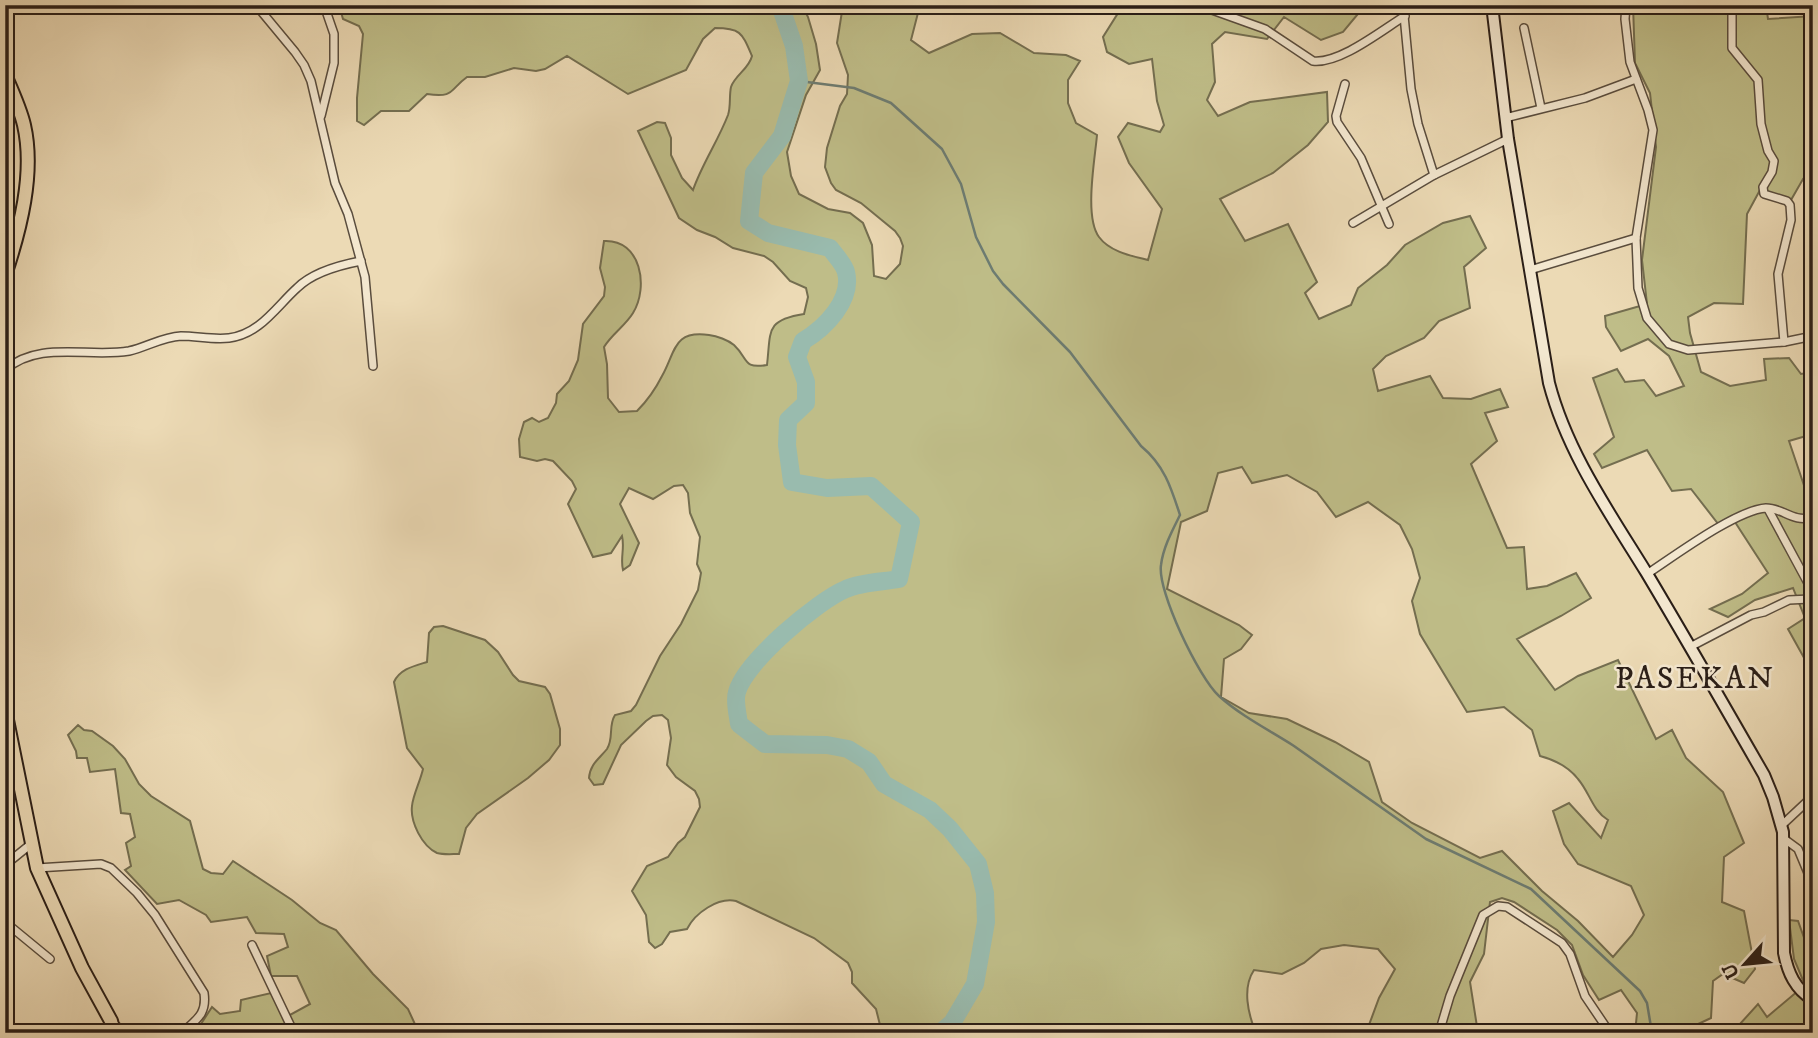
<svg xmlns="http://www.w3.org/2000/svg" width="1818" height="1038" viewBox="0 0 1818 1038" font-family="'IM FELL DW Pica',serif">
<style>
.green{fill:#bfbd88;stroke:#746e50;stroke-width:2;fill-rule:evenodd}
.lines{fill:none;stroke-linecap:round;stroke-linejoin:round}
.stream{stroke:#6d7c72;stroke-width:2.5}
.river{stroke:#99bbae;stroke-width:18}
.street-casing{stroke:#5a4d3e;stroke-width:10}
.secondary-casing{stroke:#2a1e17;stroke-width:14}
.primary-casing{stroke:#2a1e17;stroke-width:16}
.street{stroke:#f3e7cf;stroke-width:7}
.secondary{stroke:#f3e7cf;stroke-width:10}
.primary{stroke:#ecdab5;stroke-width:12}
.labels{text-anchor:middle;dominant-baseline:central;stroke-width:5;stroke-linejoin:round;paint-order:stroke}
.quarter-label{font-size:32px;letter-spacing:2px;fill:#2a1e17;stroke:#f3e7cf}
</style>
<rect width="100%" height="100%" fill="#ecdab5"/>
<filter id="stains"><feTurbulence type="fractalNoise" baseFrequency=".00286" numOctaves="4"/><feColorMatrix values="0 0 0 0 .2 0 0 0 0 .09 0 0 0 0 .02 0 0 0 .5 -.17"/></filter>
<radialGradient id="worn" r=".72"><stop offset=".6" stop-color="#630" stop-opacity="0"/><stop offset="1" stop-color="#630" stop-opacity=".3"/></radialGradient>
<g class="green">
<path d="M339 5H802L808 17 816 44 820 70 806 95 787 152 791 176 799 194 828 209 850 213 863 223 872 245 874 276 886 279 900 264 903 246 900 238 895 231 861 203 836 190 831 183 825 167 827 148 840 106 847 94 848 75 837 43 843 5H920L911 40 929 53 972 34 1000 33 1034 53 1066 55 1080 61 1068 80V103L1076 123 1097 135C1095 159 1084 217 1099 237 1110 252 1132 256 1148 260L1162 209 1129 163 1118 137 1128 123 1160 132 1164 125 1157 101 1152 59 1129 64 1107 52 1103 37 1120 10 1142 5H1369L1362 9 1343 32 1321 40 1284 17 1267 39 1225 32 1212 44 1215 82 1207 100 1218 116 1250 102 1327 92 1328 122 1308 145 1273 173 1220 199 1245 241 1288 224 1317 282 1305 293 1319 319 1351 305 1358 288 1387 265 1405 245 1443 223 1470 216 1486 248 1464 267 1470 308 1439 321 1424 338 1386 356 1373 369 1378 391 1430 376 1443 398 1471 399 1500 389 1508 407 1485 413 1497 441 1471 464 1507 548 1524 547 1527 589 1547 586 1576 573 1591 598 1561 616 1517 639 1555 690 1578 676 1618 660 1656 739 1672 730 1686 758 1723 792 1744 843 1724 857 1722 902 1744 911 1755 969 1744 983 1723 974 1713 981 1711 1018 1679 1033H1635L1637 1013 1621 990 1599 1000 1583 975 1572 945 1557 930 1514 902 1502 898 1490 902 1484 954 1470 982 1478 1033H1366L1379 998 1395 969 1378 949 1344 945 1321 949 1304 963 1282 974 1254 970C1242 988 1248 1014 1256 1033H882L876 1009 852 983V972L848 963 814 938 736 901C718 897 695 913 687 929L670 932 662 944 655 948 649 942 646 915 632 891 647 866 668 857 678 843 685 837 700 807 699 799 695 791 676 777 667 765 671 738 668 720 662 715 653 716 646 721 621 745 603 784 594 785 589 778C590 764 599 759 607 749 614 738 608 726 615 715L631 711 636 705 660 656 681 624 698 590 701 573 697 564 700 537 690 513 688 493 683 485 674 486 653 499 629 488 620 504 639 543 630 565 623 570C620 558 625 548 622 536L611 553 593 557 568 504 576 489 572 481 553 461 545 459 537 461 520 457 519 439 524 422 532 418 539 422 548 418 556 403 557 394 569 381 578 360 583 324 604 296 605 287 600 268 604 241C641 239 649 287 633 313 625 326 612 334 604 347L607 364 608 398 619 412 637 411C647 401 656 388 662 376 676 351 673 330 709 335 717 336 728 340 734 345 749 359 742 369 767 365 771 331 765 320 804 314L808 297 806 288 790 281 773 262 764 256 733 248 715 237 697 230 679 218 638 131 657 122 665 123 671 138V155L682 178 693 190C702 164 718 141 728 115 731 106 729 96 731 87 735 75 749 69 752 56 742 33 741 28 715 28L703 39 686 70 628 94 567 56 545 69 536 71 514 68 485 77H467C449 90 455 98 427 94L409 111H381L364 125 357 121V98L363 34 359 26 343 19ZM1242 467 1252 483 1287 475 1317 492 1336 517 1368 502 1400 525 1412 549 1420 578 1412 601 1420 634 1467 712 1504 707 1532 730 1540 756C1555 760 1568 766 1578 779 1590 793 1592 810 1608 820L1601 838 1569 803 1553 811 1564 844 1578 864 1631 886 1644 915 1632 935 1613 957 1578 921 1542 891 1502 851 1480 858 1412 823 1382 802 1369 762 1335 742 1287 719 1249 713 1221 697 1224 659 1241 649 1252 635 1239 625 1167 589 1181 522 1207 511 1218 473Z"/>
<polygon points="1633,5 1766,5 1768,19 1813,16 1813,184 1803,179 1791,200 1760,190 1747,214 1743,304 1714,303 1688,317 1690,333 1701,372 1730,386 1766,380 1764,359 1789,358 1801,374 1813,372 1813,434 1789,441 1813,512 1813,674 1788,629 1805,618 1793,588 1755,600 1728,617 1710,609 1742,594 1768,573 1733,519 1719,525 1691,489 1672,491 1647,450 1602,468 1594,454 1614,437 1593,378 1617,369 1625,382 1644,380 1656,396 1684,386 1669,356 1648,339 1621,351 1606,327 1605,316 1647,304 1642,260 1656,147 1650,93 1635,63"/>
<path d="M443 626 485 640 498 652 513 675 519 681 545 687 550 694 560 729V745L549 760 528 778 477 814 466 828 459 854C452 854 444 855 437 853 422 846 410 822 412 806 413 795 420 782 423 769L407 748 394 682C400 669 414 666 427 662L429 633 434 627Z"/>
<polygon points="78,725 84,730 92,731 113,746 125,759 139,784 151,796 190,821 203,869 211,873 223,874 233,861 292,900 320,923 336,930 373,974 408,1009 419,1033 200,1033 197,1030 212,1007 220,1014 240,1011 241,1000 271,993 290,1015 310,1004 297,976 271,976 267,956 288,947 284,934 256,933 247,917 211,922 206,915 179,900 157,904 125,870 131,866 126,843 135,837 130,814 121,813 115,769 90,772 87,758 77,758 76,751 68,735"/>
<polygon points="1789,920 1798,921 1807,946 1813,945 1813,1033 1726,1033 1740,1024 1758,1004 1767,1017 1805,985 1794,959"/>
</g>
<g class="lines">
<path class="stream" d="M799 81 854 88 891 103 942 149 961 184 976 237 993 271 1003 284 1070 352 1141 446C1164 465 1171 487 1180 515 1172 531 1163 548 1161 565 1157 591 1199 678 1219 696 1241 716 1269 730 1294 746L1426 839 1531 889 1640 991 1647 1003 1652 1033"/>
<path class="river" d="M780 5 794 46 799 81 782 136 754 173 749 221 768 233 830 248C835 255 844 264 846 272 853 300 825 328 803 341L797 357 806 382V403L788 420 787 445 792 482 827 488 871 486 911 522 899 579C882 582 861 582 846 589 817 601 745 662 737 692 734 701 738 715 739 724L765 744 827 745 848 749 869 762 884 784 930 810 950 829 978 864 985 893 986 922 975 984 952 1023 940 1033"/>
<defs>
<g id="street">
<polyline points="256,5 295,52 304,65 311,81 335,183 348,214 365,277 373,366"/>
<path d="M1206 5 1212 10 1265 29 1313 61C1340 64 1382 30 1405 16"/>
<polyline points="1403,5 1411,89 1418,124 1434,175"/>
<polyline points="1626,5 1625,19 1630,62 1648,110 1653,130 1636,238 1638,288 1647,318 1669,344 1688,350 1784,342 1813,336"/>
<polyline points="1732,5 1732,48 1758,80 1761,124 1768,151 1774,161 1772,172 1763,187 1764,194 1787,201 1790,205 1791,220 1778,274 1784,342"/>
<polyline points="1524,28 1541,108"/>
<polyline points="1813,51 1813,54"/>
<polyline points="1345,84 1336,116 1337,122 1361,158 1389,224"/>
<polyline points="321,116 334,63 334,34 324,5"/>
<polyline points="1505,118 1585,98 1636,79"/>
<polyline points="1353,223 1434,175 1508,139"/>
<polyline points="1530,270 1636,238"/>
<path d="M5 370C39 340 88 358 129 351 147 347 162 337 181 336 197 336 213 340 229 338 260 334 276 307 297 288 312 273 340 265 361 261"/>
<polyline points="1768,509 1809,585 1813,616"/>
<path d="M1647 574C1673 557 1736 510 1766 508 1784 508 1792 523 1813 517"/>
<polyline points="1690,647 1751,615 1764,612 1789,600 1810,599"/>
<polyline points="1782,825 1813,796"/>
<polyline points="1783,838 1798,849 1813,885"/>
<polyline points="5,865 31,844"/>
<path d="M37 868 101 864 111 868 137 893 155 915 204 993C207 1014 197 1019 182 1033"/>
<polyline points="5,922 50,959"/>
<polyline points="252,945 294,1033"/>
<polyline points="111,1022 126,1033"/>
<polyline points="1439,1033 1450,996 1483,915 1498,906 1507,907 1562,943 1570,954 1585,996 1610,1033"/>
</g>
<path id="secondary" d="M1492 5 1508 139 1549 383C1567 452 1609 512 1646 572 1686 639 1725 707 1764 775L1773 797 1783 832 1784 953C1788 973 1795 989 1813 1000"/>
<g id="primary">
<path d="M5 75C12 91 20 108 24 125 35 173 20 230 5 275"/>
<polyline points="5,710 37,868 82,968 111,1021 114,1033"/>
</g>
</defs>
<use href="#street" class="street-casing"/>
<use href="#secondary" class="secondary-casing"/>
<use href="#primary" class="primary-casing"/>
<use href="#street" class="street"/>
<use href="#secondary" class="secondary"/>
<use href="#primary" class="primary"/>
</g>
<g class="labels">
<g class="quarter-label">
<text x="1695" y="679">PASEKAN</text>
</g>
</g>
<rect width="1818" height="1038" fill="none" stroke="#ecdab5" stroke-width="28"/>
<rect x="7" y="7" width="1804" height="1024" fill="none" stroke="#2a1e17" stroke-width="3.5"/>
<rect x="14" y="14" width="1790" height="1010" fill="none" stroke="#2a1e17" stroke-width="2"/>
<g transform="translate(1745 964) rotate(243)" stroke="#f3e7cf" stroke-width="5" paint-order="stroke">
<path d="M0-5L12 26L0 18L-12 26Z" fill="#2a1e17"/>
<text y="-10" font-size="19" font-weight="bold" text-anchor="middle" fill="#2a1e17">U</text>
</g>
<rect width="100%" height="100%" filter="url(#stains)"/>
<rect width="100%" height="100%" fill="url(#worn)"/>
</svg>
